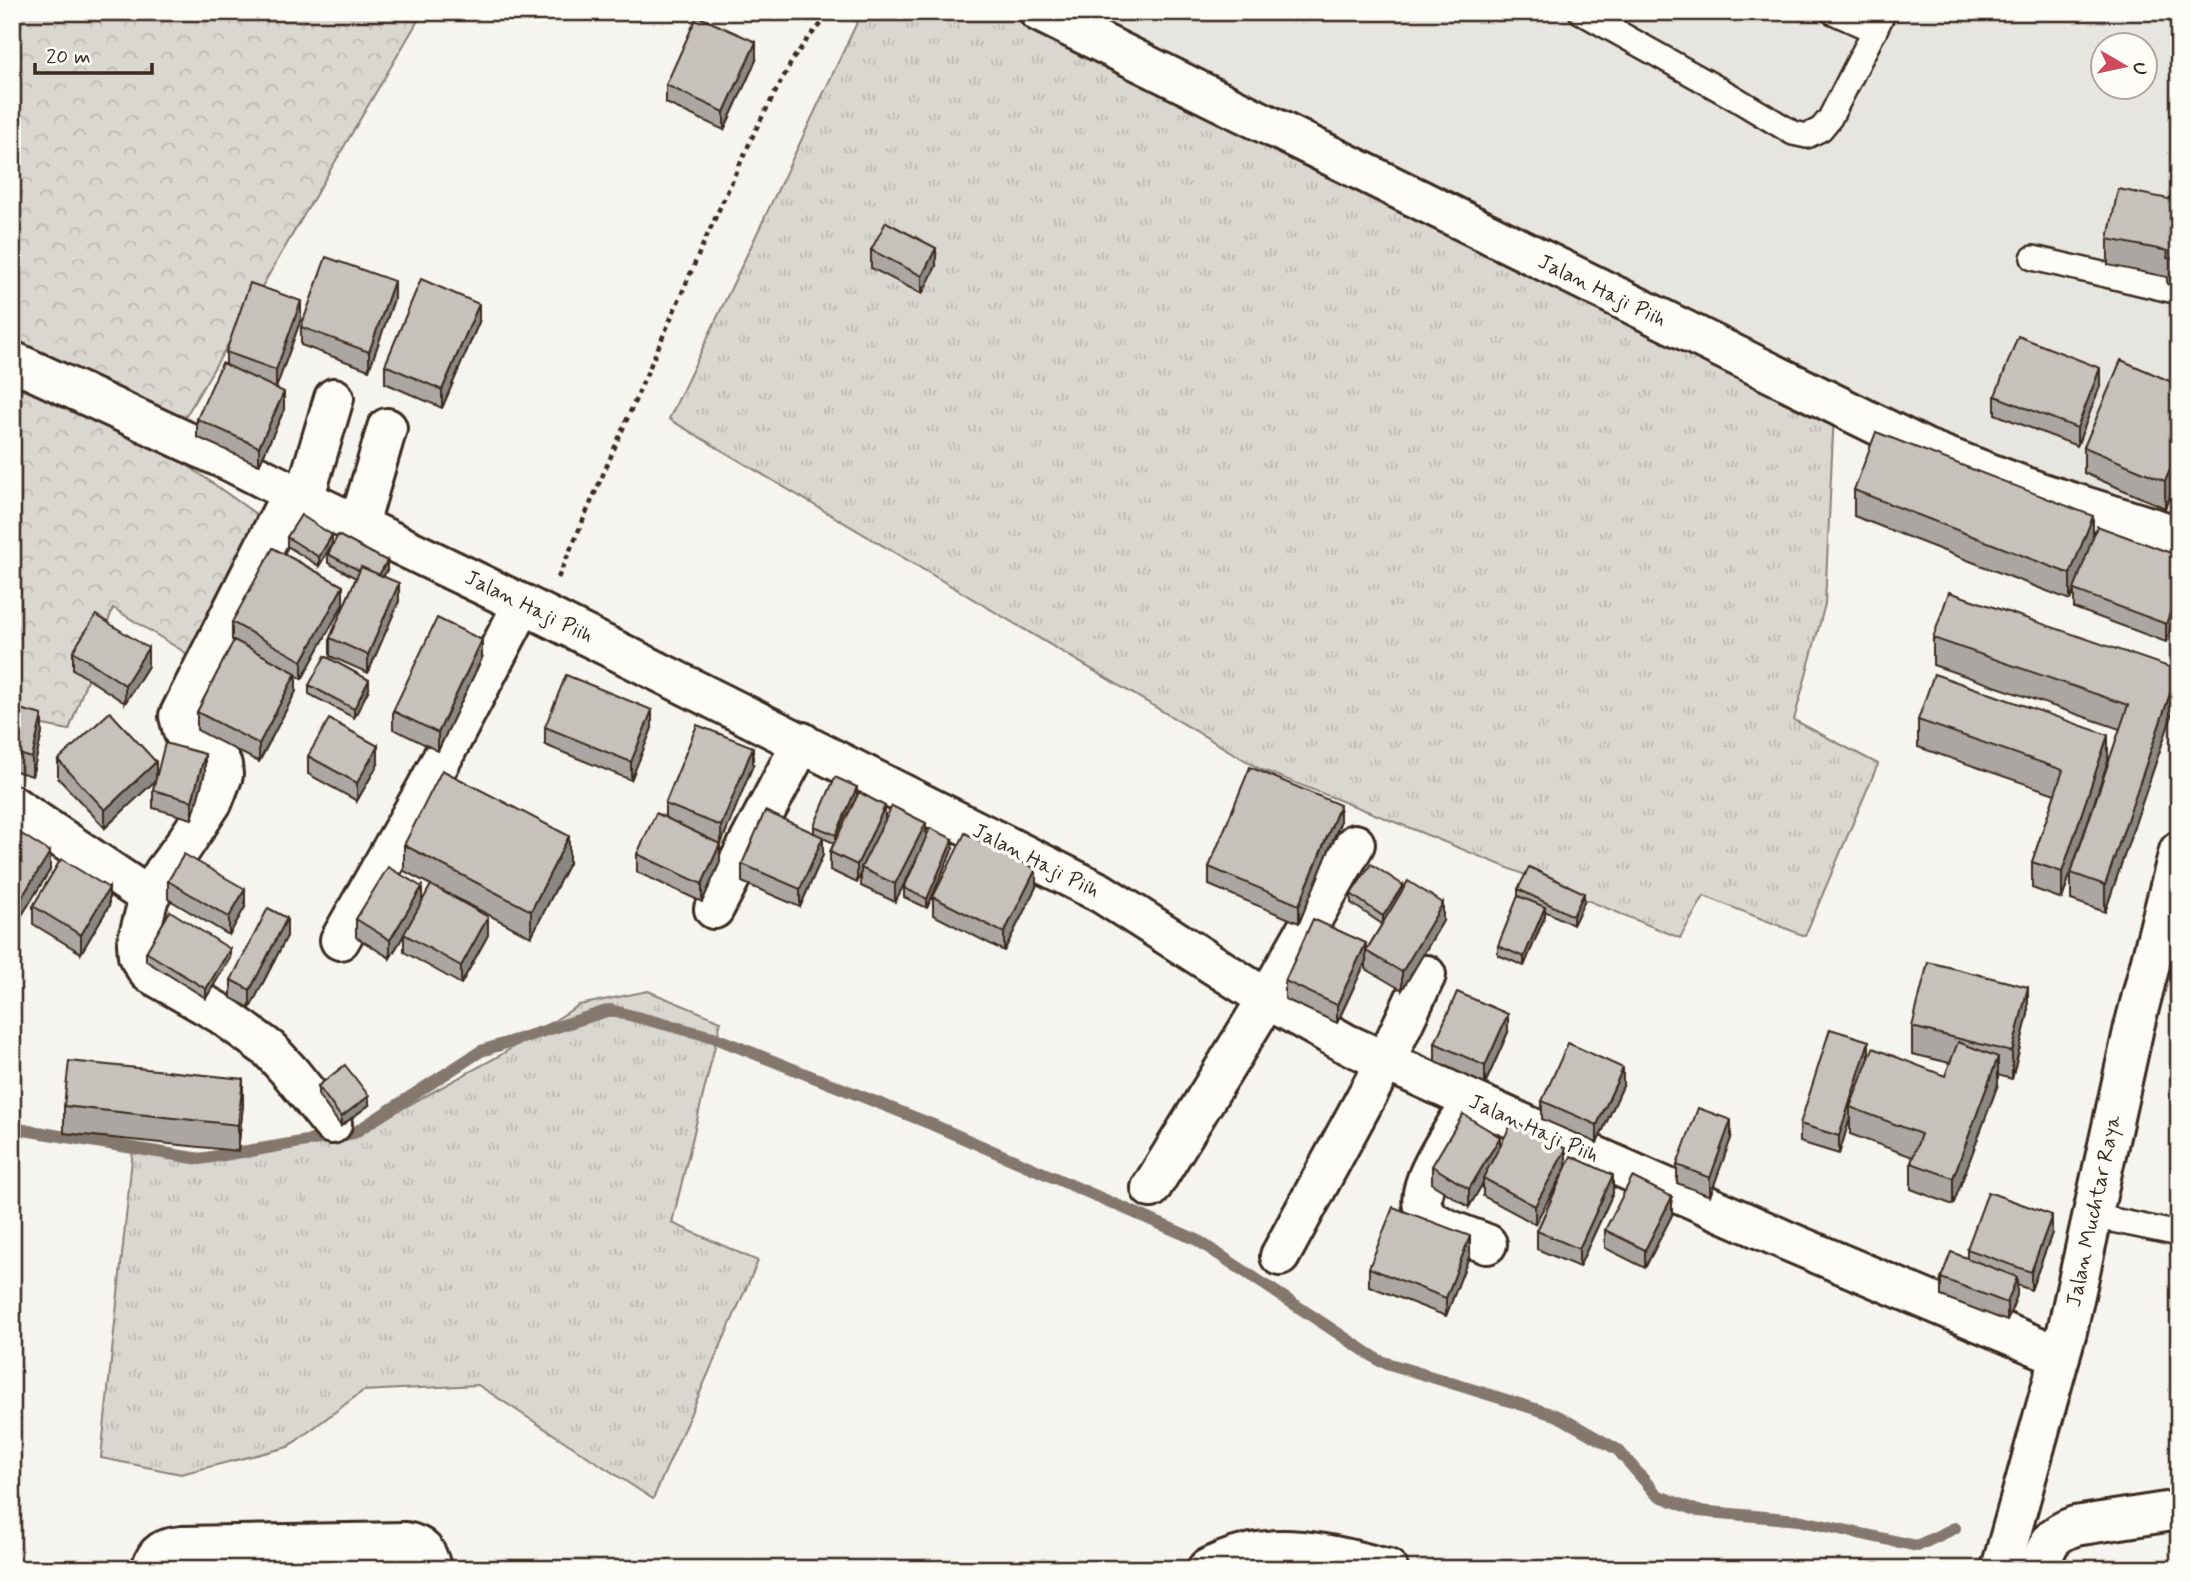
<svg xmlns="http://www.w3.org/2000/svg" width="2191" height="1581" viewBox="0 0 2191 1581" font-family="Mynerve,sans-serif">
<style>
.built{fill:#e7e5df;fill-rule:evenodd}
.grass{fill:url(#grass-tufts);stroke:#8a8077;stroke-width:2}
.forest{fill:url(#forest-crowns);stroke:#8a8077;stroke-width:2}
.lines{fill:none;stroke-linecap:round;stroke-linejoin:round}
.stream{stroke:#84786e;stroke-width:12}
.service-casing{stroke:#3b2a1e;stroke-width:28}
.minor-casing{stroke:#3b2a1e;stroke-width:44}
.trunk-casing{stroke:#3b2a1e;stroke-width:44}
.path{stroke:#3b2a1e;stroke-width:4.5;stroke-dasharray:5 5;stroke-linecap:butt}
.service{stroke:#fdfcf7;stroke-width:23}
.minor{stroke:#fdfcf7;stroke-width:38}
.trunk{stroke:#fdfcf7;stroke-width:38}
.wall{fill:#aba6a1;stroke:#3b2a1e;stroke-width:2}
.shaded-wall{fill:#8b8783;stroke:#3b2a1e;stroke-width:2}
.building{fill:#c7c1bb;stroke:#3b2a1e;stroke-width:2}
.labels{text-anchor:middle;dominant-baseline:central;stroke-width:7;stroke-linejoin:round;paint-order:stroke}
.street-label{font-size:21px;fill:#3b2a1e;stroke:#fdfcf7}
</style>
<defs>
<pattern id="grass-tufts" width="24" height="20" patternUnits="userSpaceOnUse" patternTransform="scale(1.75)"><rect width="24" height="20" fill="#dad6d0"/><path d="M3 7l-1-3M5 7V3M7 7l1-3M15 17l-1-3M17 17v-4M19 17l1-3" fill="none" stroke="#bcb8b2"/></pattern>
<pattern id="forest-crowns" width="20" height="18" patternUnits="userSpaceOnUse" patternTransform="scale(1.75)"><rect width="20" height="18" fill="#dad6d0"/><path d="M2 6a3 3 0 1 1 6 0M12 15a3 3 0 1 1 6 0" fill="none" stroke="#bcb8b2"/></pattern>
</defs>
<rect width="100%" height="100%" fill="#f5f4ee"/>
<filter id="ink" filterUnits="userSpaceOnUse"><feTurbulence type="fractalNoise" baseFrequency=".0143" numOctaves="2"/><feDisplacementMap in="SourceGraphic" scale="14" xChannelSelector="R" yChannelSelector="G"/><feConvolveMatrix kernelMatrix="1 2 1 2 8 2 1 2 1" color-interpolation-filters="sRGB"/></filter>
<g filter="url(#ink)">
<path class="built" d="M1027 12H2179V551ZM2104 46H2146V88H2104Z"/>
<g class="grass">
<polygon points="862,12 1027,12 1834,413 1825,604 1794,720 1878,764 1805,936 1704,896 1680,938 1405,826 1260,769 669,419"/>
<polygon points="648,991 721,1021 672,1223 758,1261 653,1499 478,1385 363,1391 288,1447 181,1474 101,1458 133,1149 247,1157 350,1137 499,1056 579,1005"/>
</g>
<polygon class="forest" points="12,12 423,12 166,450 291,539 210,668 113,608 69,730 12,719"/>
<g class="lines">
<polyline class="stream" points="12,1128 200,1159 354,1133 481,1051 610,1010 713,1037 931,1124 1197,1240 1380,1361 1558,1416 1618,1450 1657,1495 1698,1511 1798,1520 1917,1546 1955,1528"/>
<defs>
<g id="service">
<polyline points="1581,12 1733,97 1793,133 1807,136 1821,129 1830,118 1884,12"/>
<polyline points="1833,12 1875,31"/>
<polyline points="2033,258 2179,292"/>
<polyline points="2093,1216 2179,1234"/>
</g>
<g id="minor">
<polyline points="1039,12 1926,449 2042,493 2179,536"/>
<polyline points="12,361 233,463 304,499 543,614 1101,893 1267,999 1345,1043 1566,1143 1785,1240 2060,1356"/>
<polyline points="292,492 179,716 183,731 218,758 222,765 223,775 213,801 182,848 164,872 149,897 137,943 138,956 148,972 221,1014 269,1049 290,1072 332,1124"/>
<polyline points="304,499 334,398"/>
<polyline points="359,524 387,428"/>
<polyline points="12,805 149,897"/>
<polyline points="714,909 802,742"/>
<polyline points="340,940 427,787 523,604"/>
<path d="M1457 1124C1446 1144 1408 1195 1428 1217 1440 1229 1471 1237 1487 1244"/>
<polyline points="1151,1188 1267,999 1355,844"/>
<polyline points="1280,1256 1385,1062 1426,975"/>
<path d="M151 1569C156 1551 164 1548 182 1546L405 1542C422 1545 428 1552 431 1569"/>
<path d="M1207 1569C1269 1536 1324 1553 1388 1569"/>
<path d="M2039 1569C2048 1544 2049 1535 2075 1526L2179 1510"/>
</g>
<polyline id="trunk" points="2001,1569 2067,1331 2134,1027 2179,851"/>
</defs>
<use href="#service" class="service-casing"/>
<use href="#minor" class="minor-casing"/>
<use href="#trunk" class="trunk-casing"/>
<polyline class="path" points="558,578 701,249 756,129 793,59 809,37 825,20 838,12"/>
<use href="#service" class="service"/>
<use href="#minor" class="minor"/>
<use href="#trunk" class="trunk"/>
</g>
<g class="wall">
<polygon points="756,60 724,130 666,103 666,85"/>
<polygon points="2179,201 2179,287 2167,284 2167,277 2108,265 2108,239"/>
<polygon points="871,250 936,266 922,294 871,268"/>
<polygon points="394,299 369,370 301,345 301,327"/>
<polygon points="301,319 276,388 284,410 259,465 197,437 197,419 226,364 226,352"/>
<polygon points="479,322 442,408 385,383 385,365"/>
<polygon points="2179,385 2165,508 2084,473 2084,447"/>
<polygon points="2100,386 2077,446 1995,414 1995,396"/>
<polygon points="1854,490 2179,556 2179,606 2166,642 2074,608 2074,592 2070,600 1854,516"/>
<polygon points="287,537 332,544 319,566 287,546"/>
<polygon points="328,554 387,570 383,577 399,601 368,673 330,656 330,638 356,578 328,563"/>
<polygon points="343,604 302,679 296,675 296,691 259,762 197,730 197,712 234,641 232,640 232,622"/>
<polygon points="1933,638 2178,697 2105,912 2071,900 2071,873 2120,729 1933,665"/>
<polygon points="73,651 148,666 125,703 73,669"/>
<polygon points="482,658 438,751 393,729 393,711"/>
<polygon points="309,685 369,689 354,718 309,694"/>
<polygon points="12,707 42,733 32,776 12,770"/>
<polygon points="1918,720 2108,761 2062,899 2032,888 2032,862 2055,794 1918,747"/>
<polygon points="545,727 652,728 631,780 545,745"/>
<polygon points="308,756 378,764 357,801 308,774"/>
<polygon points="58,760 156,778 205,772 192,819 153,808 153,790 155,780 105,828 58,778"/>
<polygon points="753,765 720,844 720,862 702,902 637,872 637,854 665,818 665,804"/>
<polygon points="857,796 885,819 926,839 953,848 927,908 904,897 904,888 915,862 895,902 861,886 861,874 857,883 830,870 830,852 834,843 823,838 823,855 800,907 742,882 742,864 814,833 814,826"/>
<polygon points="1340,823 1299,923 1209,885 1209,867"/>
<polygon points="12,828 50,870 22,915 12,909"/>
<polygon points="404,845 569,863 531,937 441,890 488,935 461,984 404,952 404,935 390,958 356,937 356,919 422,902 431,885 404,871"/>
<polygon points="168,881 245,907 229,935 168,899"/>
<polygon points="1036,887 1004,951 933,915 933,897"/>
<polygon points="1518,889 1584,902 1573,925 1545,911 1545,916 1524,966 1498,955 1498,946 1518,897"/>
<polygon points="1403,891 1443,921 1402,990 1366,969 1366,951 1382,924 1351,903 1351,894"/>
<polygon points="33,906 109,906 81,953 33,924"/>
<polygon points="287,936 250,1008 231,998 231,980"/>
<polygon points="146,952 230,958 206,998 146,961"/>
<polygon points="1366,961 1337,1023 1285,999 1285,981"/>
<polygon points="2028,1014 2012,1079 1998,1075 1998,1084 1953,1205 1911,1189 1911,1163 1913,1157 1850,1134 1850,1118 1839,1154 1800,1142 1800,1124 1869,1059 1945,1076 1950,1063 1912,1054 1912,1027"/>
<polygon points="1508,1032 1485,1084 1435,1061 1435,1043"/>
<polygon points="318,1086 369,1105 341,1126 318,1095"/>
<polygon points="1623,1086 1597,1143 1542,1119 1542,1101"/>
<polygon points="243,1105 238,1151 64,1133 64,1106"/>
<polygon points="1731,1138 1710,1196 1677,1183 1677,1165"/>
<polygon points="1500,1146 1566,1167 1613,1193 1579,1267 1537,1249 1537,1231 1565,1168 1535,1224 1483,1196 1483,1183 1469,1207 1432,1184 1432,1166"/>
<polygon points="1672,1215 1645,1268 1605,1248 1605,1230"/>
<polygon points="2052,1233 2031,1290 2017,1285 2017,1295 2007,1321 1941,1296 1941,1278 1967,1258 1967,1249"/>
<polygon points="1470,1254 1446,1316 1369,1286 1369,1268"/>
</g>
<g class="shaded-wall">
<polygon points="756,42 756,60 724,130 724,112"/>
<polygon points="936,248 936,266 922,294 922,276"/>
<polygon points="394,281 394,299 369,370 369,352"/>
<polygon points="301,301 301,319 276,388 276,370"/>
<polygon points="479,304 479,322 442,408 442,390"/>
<polygon points="2100,368 2100,386 2077,446 2077,428"/>
<polygon points="284,392 284,410 259,465 259,447"/>
<polygon points="2179,450 2179,476 2165,508 2165,481"/>
<polygon points="2093,516 2093,542 2070,600 2070,574"/>
<polygon points="332,535 332,544 319,566 319,557"/>
<polygon points="387,561 387,570 376,589 376,580"/>
<polygon points="399,583 399,601 368,673 368,655"/>
<polygon points="343,586 343,604 302,679 302,661"/>
<polygon points="2179,588 2179,606 2166,642 2166,624"/>
<polygon points="482,640 482,658 438,751 438,733"/>
<polygon points="148,648 148,666 125,703 125,685"/>
<polygon points="2178,670 2178,697 2105,912 2105,885"/>
<polygon points="296,673 296,691 259,762 259,744"/>
<polygon points="369,680 369,689 354,718 354,709"/>
<polygon points="652,710 652,728 631,780 631,762"/>
<polygon points="42,715 42,733 32,776 32,758"/>
<polygon points="2108,735 2108,761 2062,899 2062,872"/>
<polygon points="378,746 378,764 357,801 357,783"/>
<polygon points="753,747 753,765 721,844 721,826"/>
<polygon points="205,754 205,772 192,819 192,801"/>
<polygon points="156,762 156,780 105,828 105,810"/>
<polygon points="857,787 857,796 836,844 836,835"/>
<polygon points="1340,805 1340,823 1299,923 1299,905"/>
<polygon points="885,806 885,824 861,868 861,874 857,883 857,865"/>
<polygon points="926,823 926,841 895,902 895,884"/>
<polygon points="569,836 569,863 531,937 531,911"/>
<polygon points="823,837 823,855 800,907 800,889"/>
<polygon points="953,839 953,848 927,908 927,899"/>
<polygon points="720,844 720,862 702,902 702,884"/>
<polygon points="50,852 50,870 22,915 22,897"/>
<polygon points="1036,869 1036,887 1004,951 1004,933"/>
<polygon points="1403,885 1403,894 1383,925 1383,916"/>
<polygon points="422,887 422,905 390,958 390,940"/>
<polygon points="109,888 109,906 81,953 81,935"/>
<polygon points="245,889 245,907 229,935 229,917"/>
<polygon points="1584,893 1584,902 1573,925 1573,916"/>
<polygon points="1443,903 1443,921 1402,990 1402,972"/>
<polygon points="1545,907 1545,916 1524,966 1524,957"/>
<polygon points="488,917 488,935 461,984 461,966"/>
<polygon points="287,918 287,936 250,1008 250,990"/>
<polygon points="1366,943 1366,961 1337,1023 1337,1005"/>
<polygon points="230,949 230,958 206,998 206,989"/>
<polygon points="2028,987 2028,1014 2012,1079 2012,1052"/>
<polygon points="1508,1014 1508,1032 1485,1084 1485,1066"/>
<polygon points="1869,1041 1869,1059 1850,1107 1850,1118 1839,1154 1839,1136"/>
<polygon points="1998,1057 1998,1084 1953,1205 1953,1178"/>
<polygon points="1623,1068 1623,1086 1597,1143 1597,1125"/>
<polygon points="243,1079 243,1105 238,1151 238,1125"/>
<polygon points="369,1096 369,1105 341,1126 341,1117"/>
<polygon points="1731,1120 1731,1138 1710,1196 1710,1178"/>
<polygon points="1500,1137 1500,1155 1483,1178 1483,1183 1469,1207 1469,1189"/>
<polygon points="1566,1149 1566,1167 1535,1224 1535,1206"/>
<polygon points="1613,1175 1613,1193 1579,1267 1579,1249"/>
<polygon points="1672,1197 1672,1215 1645,1268 1645,1250"/>
<polygon points="2052,1215 2052,1233 2031,1290 2031,1272"/>
<polygon points="1470,1236 1470,1254 1446,1316 1446,1298"/>
<polygon points="2017,1277 2017,1295 2007,1321 2007,1303"/>
</g>
<g class="building">
<polygon points="697,16 756,42 724,112 666,85"/>
<polygon points="2118,189 2179,201 2179,260 2167,258 2168,251 2108,239"/>
<polygon points="886,222 936,248 922,276 871,250"/>
<polygon points="326,257 394,281 369,352 301,327"/>
<polygon points="421,279 479,304 442,390 385,365"/>
<polygon points="250,283 301,301 276,370 226,352"/>
<polygon points="2018,336 2100,368 2077,428 1995,396"/>
<polygon points="2121,360 2179,385 2179,450 2165,481 2084,447"/>
<polygon points="222,363 284,392 259,447 197,419"/>
<polygon points="1876,432 2093,516 2070,574 1854,490"/>
<polygon points="301,515 332,535 319,557 287,537"/>
<polygon points="2097,526 2179,556 2179,588 2166,624 2074,590"/>
<polygon points="338,535 387,561 379,575 361,567 360,571 328,554"/>
<polygon points="273,548 343,586 302,661 232,622"/>
<polygon points="361,567 399,583 368,655 330,638"/>
<polygon points="1949,592 2178,670 2105,885 2071,873 2128,705 1933,638"/>
<polygon points="96,615 148,648 125,685 73,651"/>
<polygon points="437,618 482,640 438,733 393,711"/>
<polygon points="234,640 296,673 259,744 197,712"/>
<polygon points="325,656 369,680 354,709 309,685"/>
<polygon points="1934,674 2108,735 2062,872 2032,862 2063,770 1918,720"/>
<polygon points="566,675 652,710 631,762 545,727"/>
<polygon points="12,707 42,715 32,758 12,752"/>
<polygon points="110,712 156,762 105,810 58,760"/>
<polygon points="329,719 378,746 357,783 308,756"/>
<polygon points="697,725 753,747 721,826 665,804"/>
<polygon points="165,743 205,754 192,801 153,790"/>
<polygon points="1250,767 1340,805 1299,905 1209,867"/>
<polygon points="442,770 569,836 531,911 404,845"/>
<polygon points="835,777 857,787 836,835 814,826"/>
<polygon points="859,792 885,806 857,865 830,852"/>
<polygon points="892,806 926,823 895,884 861,868"/>
<polygon points="765,811 823,837 800,889 742,864"/>
<polygon points="656,813 720,844 702,884 637,854"/>
<polygon points="12,828 50,852 22,897 12,891"/>
<polygon points="930,828 953,839 927,899 904,888"/>
<polygon points="965,833 1036,869 1004,933 933,897"/>
<polygon points="184,854 245,889 229,917 168,881"/>
<polygon points="61,859 109,888 81,935 33,906"/>
<polygon points="1371,864 1403,885 1383,916 1351,894"/>
<polygon points="388,867 422,887 390,940 356,919"/>
<polygon points="1529,867 1584,893 1573,916 1518,889"/>
<polygon points="1408,881 1443,903 1402,972 1366,951"/>
<polygon points="431,885 488,917 461,966 404,934"/>
<polygon points="1518,896 1545,907 1524,957 1498,946"/>
<polygon points="268,908 287,918 250,990 231,980"/>
<polygon points="170,911 230,949 206,989 146,952"/>
<polygon points="1313,919 1366,943 1337,1005 1285,981"/>
<polygon points="1928,962 2028,987 2012,1052 1912,1027"/>
<polygon points="1457,992 1508,1014 1485,1066 1435,1043"/>
<polygon points="1830,1029 1869,1041 1839,1136 1800,1124"/>
<polygon points="1958,1042 1998,1057 1953,1178 1911,1163 1921,1134 1850,1107 1873,1048 1945,1076"/>
<polygon points="1568,1043 1623,1068 1597,1125 1542,1101"/>
<polygon points="69,1061 243,1079 238,1125 64,1106"/>
<polygon points="345,1065 369,1096 341,1117 318,1086"/>
<polygon points="1698,1108 1731,1120 1710,1178 1677,1165"/>
<polygon points="1463,1114 1500,1137 1469,1189 1432,1166"/>
<polygon points="1513,1121 1566,1149 1535,1206 1483,1178"/>
<polygon points="1571,1156 1613,1175 1579,1249 1537,1231"/>
<polygon points="1632,1177 1672,1197 1645,1250 1605,1230"/>
<polygon points="1988,1192 2052,1215 2031,1272 1967,1249"/>
<polygon points="1393,1207 1470,1236 1446,1298 1369,1268"/>
<polygon points="1951,1252 2017,1277 2007,1303 1941,1278"/>
</g>
</g>
<g class="labels">
<g class="street-label">
<text transform="translate(1602 291) rotate(26)">Jalan Haji Piih</text>
<text transform="translate(529 607) rotate(26)">Jalan Haji Piih</text>
<text transform="translate(1036 861) rotate(27)">Jalan Haji Piih</text>
<text transform="translate(1534 1129) rotate(24)">Jalan Haji Piih</text>
<text transform="translate(2094 1211) rotate(-78)">Jalan Muchtar Raya</text>
</g>
</g>
<rect width="2191" height="1581" fill="none" stroke="#fdfcf7" stroke-width="42"/>
<rect x="21" y="21" width="2149" height="1539" fill="none" stroke="#3b2a1e" stroke-width="2.5" filter="url(#ink)"/>
<g transform="translate(2124 66) rotate(99)"><circle r="33" fill="#fdfcf7" stroke="#afa8a0" stroke-width="2"/>
<path d="M0-5L12 26L0 18L-12 26Z" fill="#d1495b"/>
<text y="-10" font-size="19" font-weight="bold" text-anchor="middle" fill="#3b2a1e">U</text>
</g>
<path d="M35 63v10h117v-10" fill="none" stroke="#3b2a1e" stroke-width="3.5"/>
<text x="46" y="63" font-size="21" fill="#3b2a1e" stroke="#fdfcf7" stroke-width="5" paint-order="stroke">20 m</text>
</svg>
